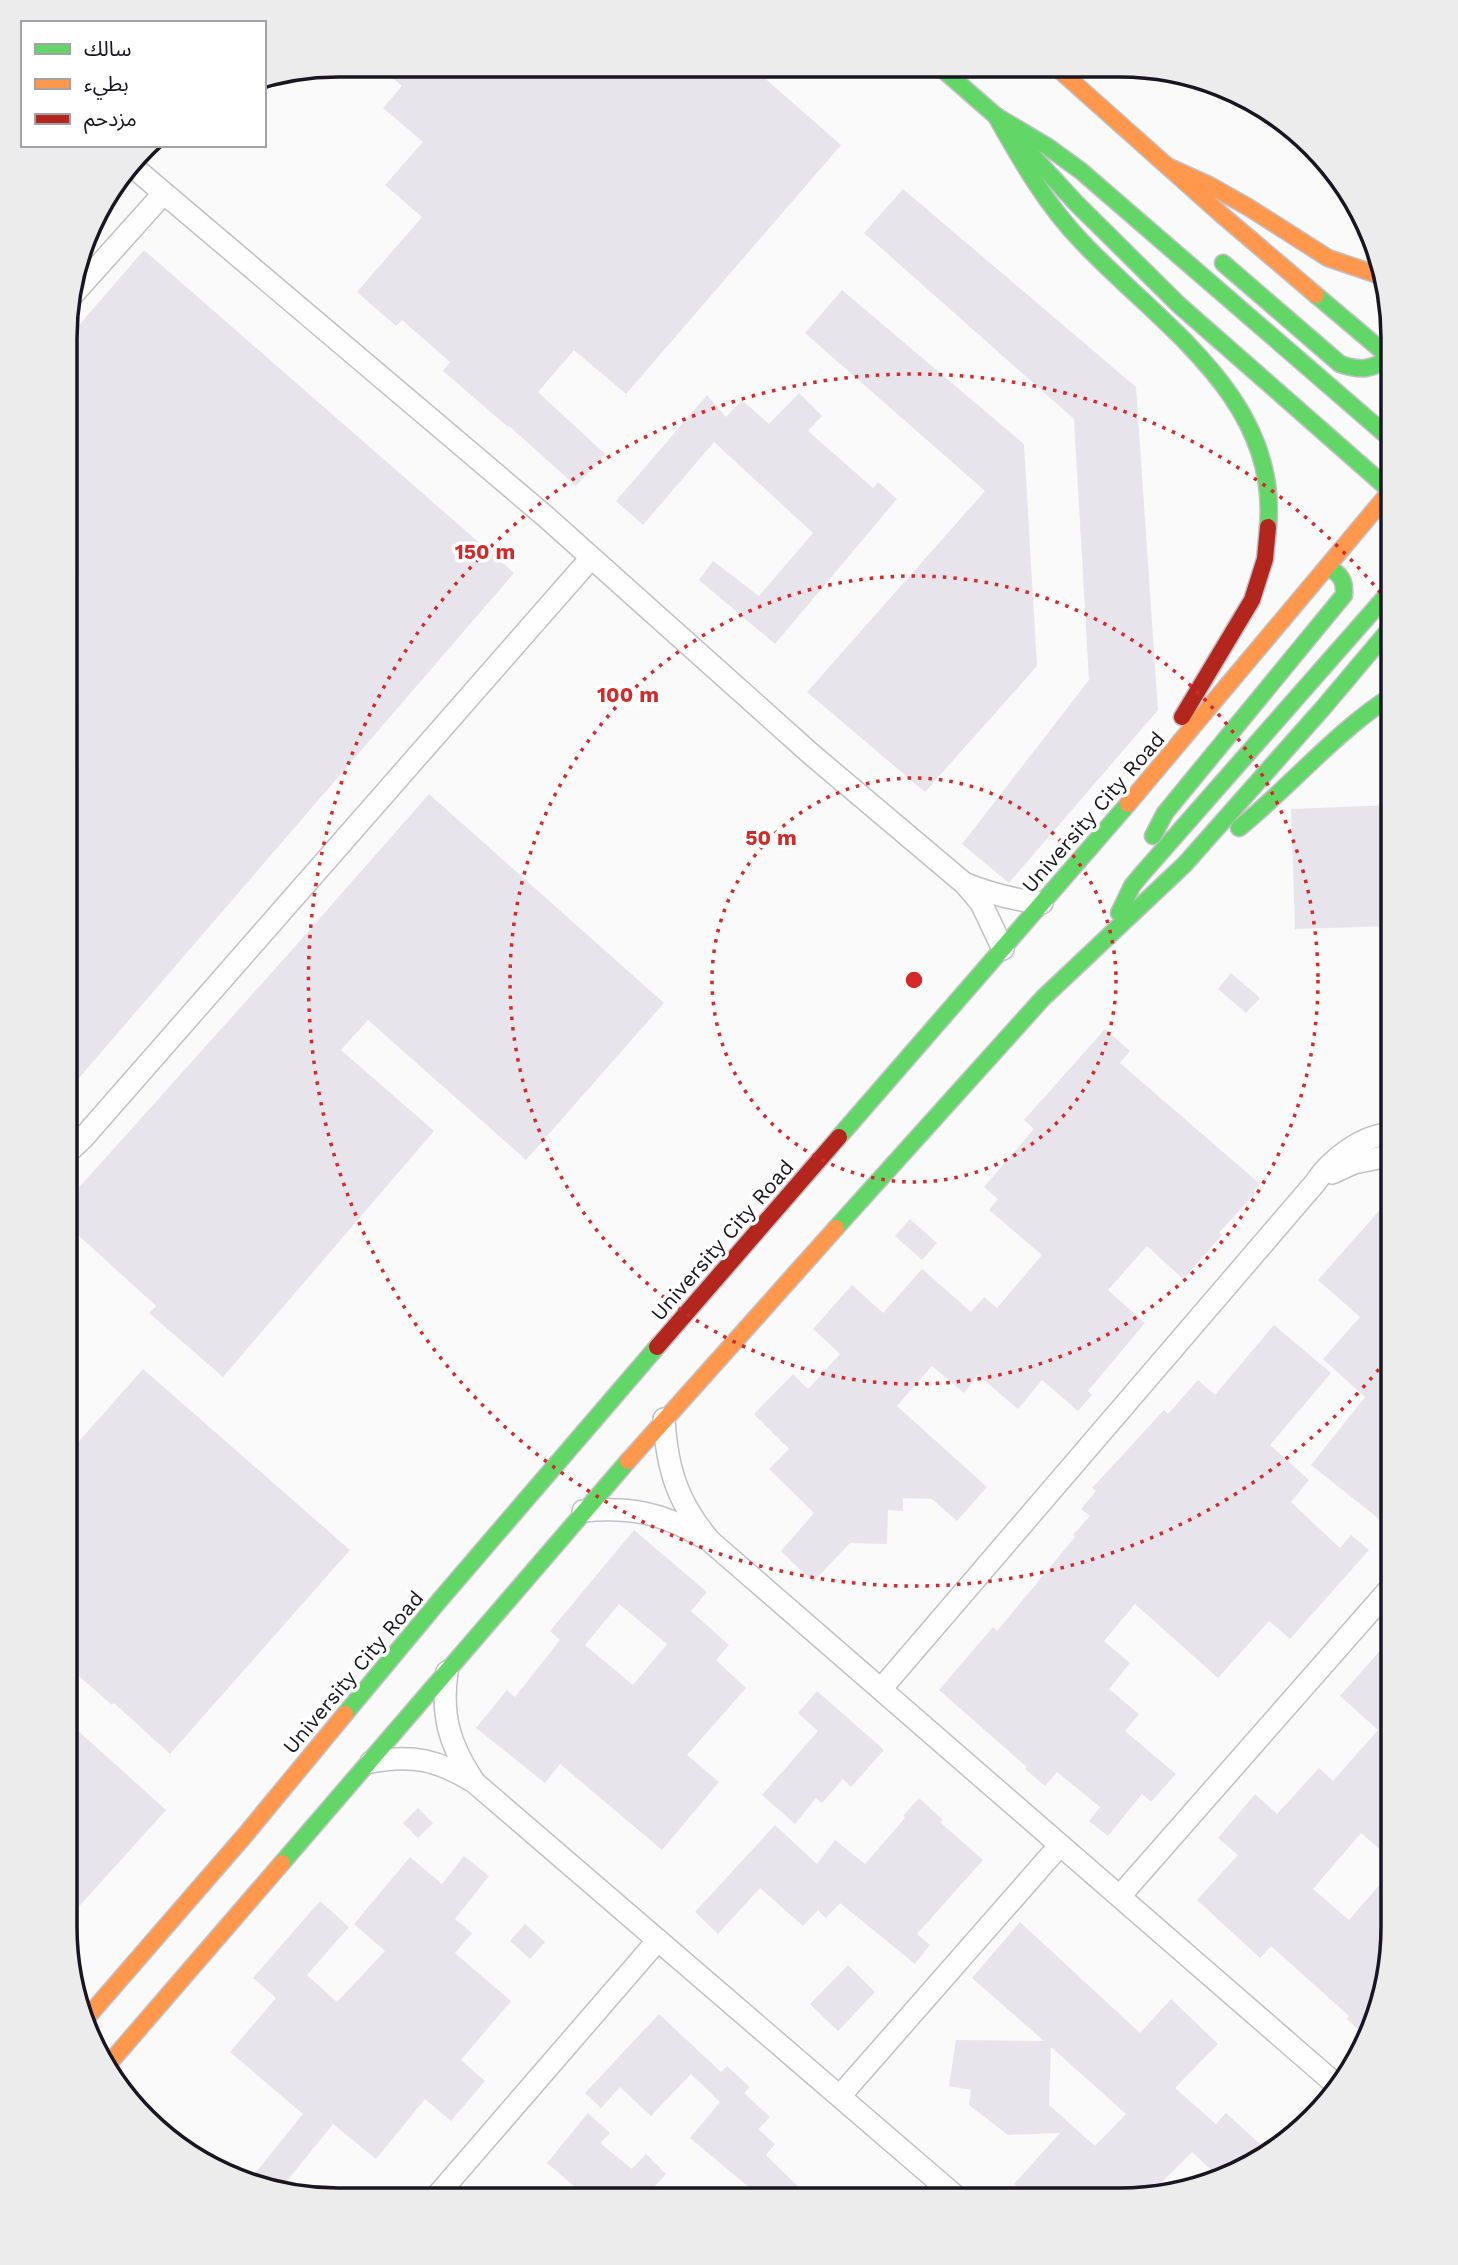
<svg xmlns="http://www.w3.org/2000/svg" width="1458" height="2265" viewBox="0 0 1458 2265" font-family="'Work Sans','Noto Sans Arabic',sans-serif">
<style>
.building{fill:#e8e4ec;fill-rule:evenodd}
.lines{fill:none;stroke-linecap:round;stroke-linejoin:round}
.street-casing{stroke:#c2c0c6;stroke-width:24}
.fast-casing{stroke:#c2c0c6;stroke-width:19}
.slow-casing{stroke:#c2c0c6;stroke-width:19}
.jam-casing{stroke:#c2c0c6;stroke-width:19}
.street{stroke:#fefefe;stroke-width:21}
.fast{stroke:#63d668;stroke-width:16}
.slow{stroke:#ff974d;stroke-width:16}
.jam{stroke:#b3261e;stroke-width:16}
.ring{fill:none;stroke:#d62828;stroke-width:3.5;stroke-dasharray:3.5 7}
.labels{text-anchor:middle;dominant-baseline:central;stroke-width:7;stroke-linejoin:round;paint-order:stroke}
.street-label{font-size:21px;fill:#191621;stroke:#fff}
.rim{fill:none;stroke:#191621;stroke-width:3.5}
.centre{fill:#d62828;stroke:#fff;stroke-width:3.5}
.ring-label{font-size:21px;text-anchor:middle;font-weight:bold;fill:#d62828;stroke:#fff;stroke-width:7;stroke-linejoin:round;paint-order:stroke}
</style>
<rect width="100%" height="100%" fill="#fafafa"/>
<g class="building">
<polygon points="378,65 751,66 841,145 626,394 574,350 538,392 605,454 576,486 509,426 508,427 443,371 450,362 402,320 396,326 357,292 422,217 385,185 423,142 383,108 402,86"/>
<polygon points="903,189 1136,387 1158,710 1009,883 962,844 1089,680 1074,419 864,233"/>
<polygon points="144,250 514,573 66,1093 67,339"/>
<polygon points="842,290 1024,444 1037,666 925,792 807,692 985,491 805,333"/>
<polygon points="799,393 822,416 808,431 873,488 878,482 897,499 775,644 699,580 713,561 759,596 813,533 714,442 643,525 616,501 707,395 726,417 742,400 769,424"/>
<polygon points="429,794 664,1003 526,1160 368,1020 341,1050 434,1131 223,1377 149,1313 156,1306 66,1224 66,1202 291,951"/>
<polygon points="1393,805 1393,926 1295,929 1291,809"/>
<polygon points="1231,973 1260,998 1246,1013 1218,989"/>
<polygon points="1105,1029 1130,1051 1120,1063 1260,1184 1253,1191 1255,1193 1219,1233 1222,1235 1183,1279 1147,1246 1108,1290 1145,1323 1088,1391 1092,1395 1078,1411 1042,1380 1018,1409 978,1375 964,1393 932,1366 897,1406 987,1487 957,1521 932,1499 903,1498 903,1511 888,1510 887,1544 850,1543 813,1582 781,1551 814,1513 769,1469 789,1449 754,1414 793,1374 808,1389 840,1354 813,1329 852,1285 883,1313 922,1269 971,1312 984,1297 997,1308 1042,1255 989,1210 998,1199 984,1187 1034,1129 1024,1120"/>
<polygon points="1379,1211 1393,1223 1393,1530 1311,1465 1365,1397 1323,1359 1360,1317 1318,1280"/>
<polygon points="910,1219 937,1243 922,1260 895,1236"/>
<polygon points="1274,1325 1331,1373 1270,1445 1309,1480 1291,1502 1340,1548 1351,1535 1369,1550 1290,1639 1269,1621 1218,1678 1135,1604 1104,1641 1130,1663 1109,1689 1139,1714 1125,1731 1176,1774 1151,1802 1142,1794 1108,1836 1089,1821 1100,1807 1057,1772 1045,1786 1025,1769 1027,1767 939,1690 993,1627 997,1631 1075,1537 1073,1535 1090,1516 1081,1509 1096,1491 1092,1488 1106,1473 1164,1410 1168,1414 1198,1380 1215,1395"/>
<polygon points="143,1369 350,1550 170,1754 114,1703 112,1705 65,1664 65,1457"/>
<path d="M634 1530 707 1592 691 1611 729 1645 716 1660 746 1688 687 1755 719 1782 662 1850 560 1764 545 1783 476 1728 507 1690 515 1697 560 1640 550 1631ZM619 1604 667 1644 633 1685 585 1645Z"/>
<polygon points="1393,1636 1393,1861 1361,1833 1313,1889 1349,1920 1393,1869 1393,1945 1373,2031 1368,2039 1347,2019 1349,2016 1271,1946 1260,1958 1197,1900 1238,1855 1218,1838 1255,1794 1277,1814 1319,1768 1333,1781 1378,1730 1340,1696"/>
<polygon points="817,1691 884,1750 851,1787 843,1779 822,1803 816,1798 795,1824 762,1795 818,1731 798,1713"/>
<polygon points="65,1719 166,1810 65,1922 65,1837 77,1823 65,1812"/>
<polygon points="919,1798 943,1820 940,1822 983,1860 917,1934 930,1945 915,1964 840,1903 826,1918 818,1910 803,1926 760,1888 718,1934 695,1912 775,1825 817,1864 835,1840 865,1864 905,1818 903,1816"/>
<polygon points="418,1808 433,1823 418,1838 403,1823"/>
<polygon points="464,1856 489,1876 455,1919 472,1933 455,1953 511,2001 461,2060 485,2081 451,2121 425,2099 376,2159 333,2124 278,2192 247,2183 303,2114 230,2052 276,1998 253,1978 320,1901 349,1927 307,1975 337,2002 385,1951 354,1924 410,1857 442,1884"/>
<path d="M1020 1922 1140 2033 1171 1999 1218 2044 1175 2088 1216 2124 1226 2113 1270 2153 1222 2180 1192 2152 1150 2194 1121 2200H1088L1078 2191 1069 2200H1032L1014 2184 1060 2133 1008 2135 969 2105 971 2090 949 2086 956 2040 1044 2041 972 1978ZM1051 2047 1126 2114 1095 2146 1049 2105Z"/>
<polygon points="525,1924 545,1942 530,1959 510,1941"/>
<polygon points="848,1965 875,1992 838,2031 810,2004"/>
<polygon points="659,2014 721,2072 727,2066 750,2087 744,2093 770,2117 758,2129 775,2144 766,2155 811,2199 763,2199 690,2138 720,2102 691,2074 651,2116 620,2087 601,2108 585,2093"/>
<polygon points="588,2113 610,2133 600,2143 632,2169 646,2154 666,2174 643,2199 588,2198 547,2163"/>
</g>
<g class="lines">
<defs>
<g id="street">
<polyline points="132,166 545,516 811,754 965,884 981,903 1003,949"/>
<polyline points="68,300 163,194"/>
<path d="M966 884C991 894 1015 900 1042 903"/>
<polyline points="66,1154 83,1138 591,558"/>
<polyline points="1332,1173 1354,1163 1393,1155"/>
<path d="M664 1419C667 1470 678 1503 710 1541L1340 2088"/>
<path d="M583 1511C629 1507 661 1512 701 1536"/>
<path d="M447 1672C441 1715 449 1744 473 1780"/>
<path d="M881 1689 1315 1183C1330 1160 1364 1133 1393 1134"/>
<path d="M371 1762C412 1754 438 1760 474 1782L960 2200"/>
<polyline points="1120,1896 1393,1585"/>
<polyline points="840,2096 1060,1845"/>
<polyline points="435,2198 658,1940"/>
</g>
<g id="fast">
<polyline points="940,67 996,116 1076,203 1179,305 1393,493"/>
<path d="M996 116C1021 161 1047 206 1083 243 1161 325 1280 399 1268 527"/>
<polyline points="996,116 1048,147 1081,171 1393,441"/>
<path d="M1223 263 1340 364C1360 371 1372 370 1390 357"/>
<polyline points="1316,295 1393,360"/>
<path d="M1239 828C1292 785 1335 732 1393 695"/>
<path d="M1153 836 1165 813 1344 595C1345 581 1341 573 1327 568"/>
<polyline points="1119,913 1132,886 1141,875 1393,588"/>
<polyline points="839,1137 1128,804"/>
<polyline points="836,1228 1043,998 1185,864 1323,708 1393,625"/>
<polyline points="345,1714 439,1601 657,1347"/>
<polyline points="282,1863 628,1461"/>
</g>
<g id="slow">
<polyline points="1056,67 1222,215 1316,295"/>
<polyline points="1169,167 1209,185 1248,207 1328,258 1381,276"/>
<polyline points="1128,804 1393,488"/>
<polyline points="628,1461 836,1228"/>
<polyline points="84,2021 246,1834 345,1714"/>
<polyline points="106,2067 282,1863"/>
</g>
<g id="jam">
<polyline points="1182,717 1252,600 1265,559 1268,527"/>
<polyline points="657,1347 839,1137"/>
</g>
</defs>
<use href="#street" class="street-casing"/>
<use href="#fast" class="fast-casing"/>
<use href="#slow" class="slow-casing"/>
<use href="#jam" class="jam-casing"/>
<use href="#street" class="street"/>
<use href="#fast" class="fast"/>
<use href="#slow" class="slow"/>
<use href="#jam" class="jam"/>
</g>
<g class="ring">
<circle cx="914" cy="980" r="202"/>
<circle cx="914" cy="980" r="404"/>
<path d="M1392 1353A606 606 0 1 1 1392 607"/>
</g>
<g class="labels">
<g class="street-label">
<text transform="translate(1093 812) rotate(-49)">University City Road</text>
<text transform="translate(722 1240) rotate(-49)">University City Road</text>
<text transform="translate(353 1672) rotate(-50)">University City Road</text>
</g>
</g>
<path d="M0 0H1458V2265H0ZM338 77H1120A261 261 0 0 1 1381 338V1927A261 261 0 0 1 1120 2188H338A261 261 0 0 1 77 1927V338A261 261 0 0 1 338 77Z" fill="#edeced" fill-rule="evenodd"/>
<path class="rim" d="M338 77H1120A261 261 0 0 1 1381 338V1927A261 261 0 0 1 1120 2188H338A261 261 0 0 1 77 1927V338A261 261 0 0 1 338 77Z"/>
<circle cx="914" cy="980" r="10" class="centre"/>
<g class="ring-label">
<text x="485" y="559">150 m</text>
<text x="628" y="702">100 m</text>
<text x="771" y="845">50 m</text>
</g>
<rect x="21" y="21" width="245" height="126" fill="#ffffff" stroke="#a3a2a6" stroke-width="2"/>
<rect x="35" y="44" width="35" height="10" fill="#63d668" stroke="#a3a2a6" stroke-width="2"/>
<text x="84" y="56" font-size="21" fill="#191621">سالك</text>
<rect x="35" y="79" width="35" height="10" fill="#ff974d" stroke="#a3a2a6" stroke-width="2"/>
<text x="84" y="91" font-size="21" fill="#191621">بطيء</text>
<rect x="35" y="114" width="35" height="10" fill="#b3261e" stroke="#a3a2a6" stroke-width="2"/>
<text x="84" y="126" font-size="21" fill="#191621">مزدحم</text>
</svg>
